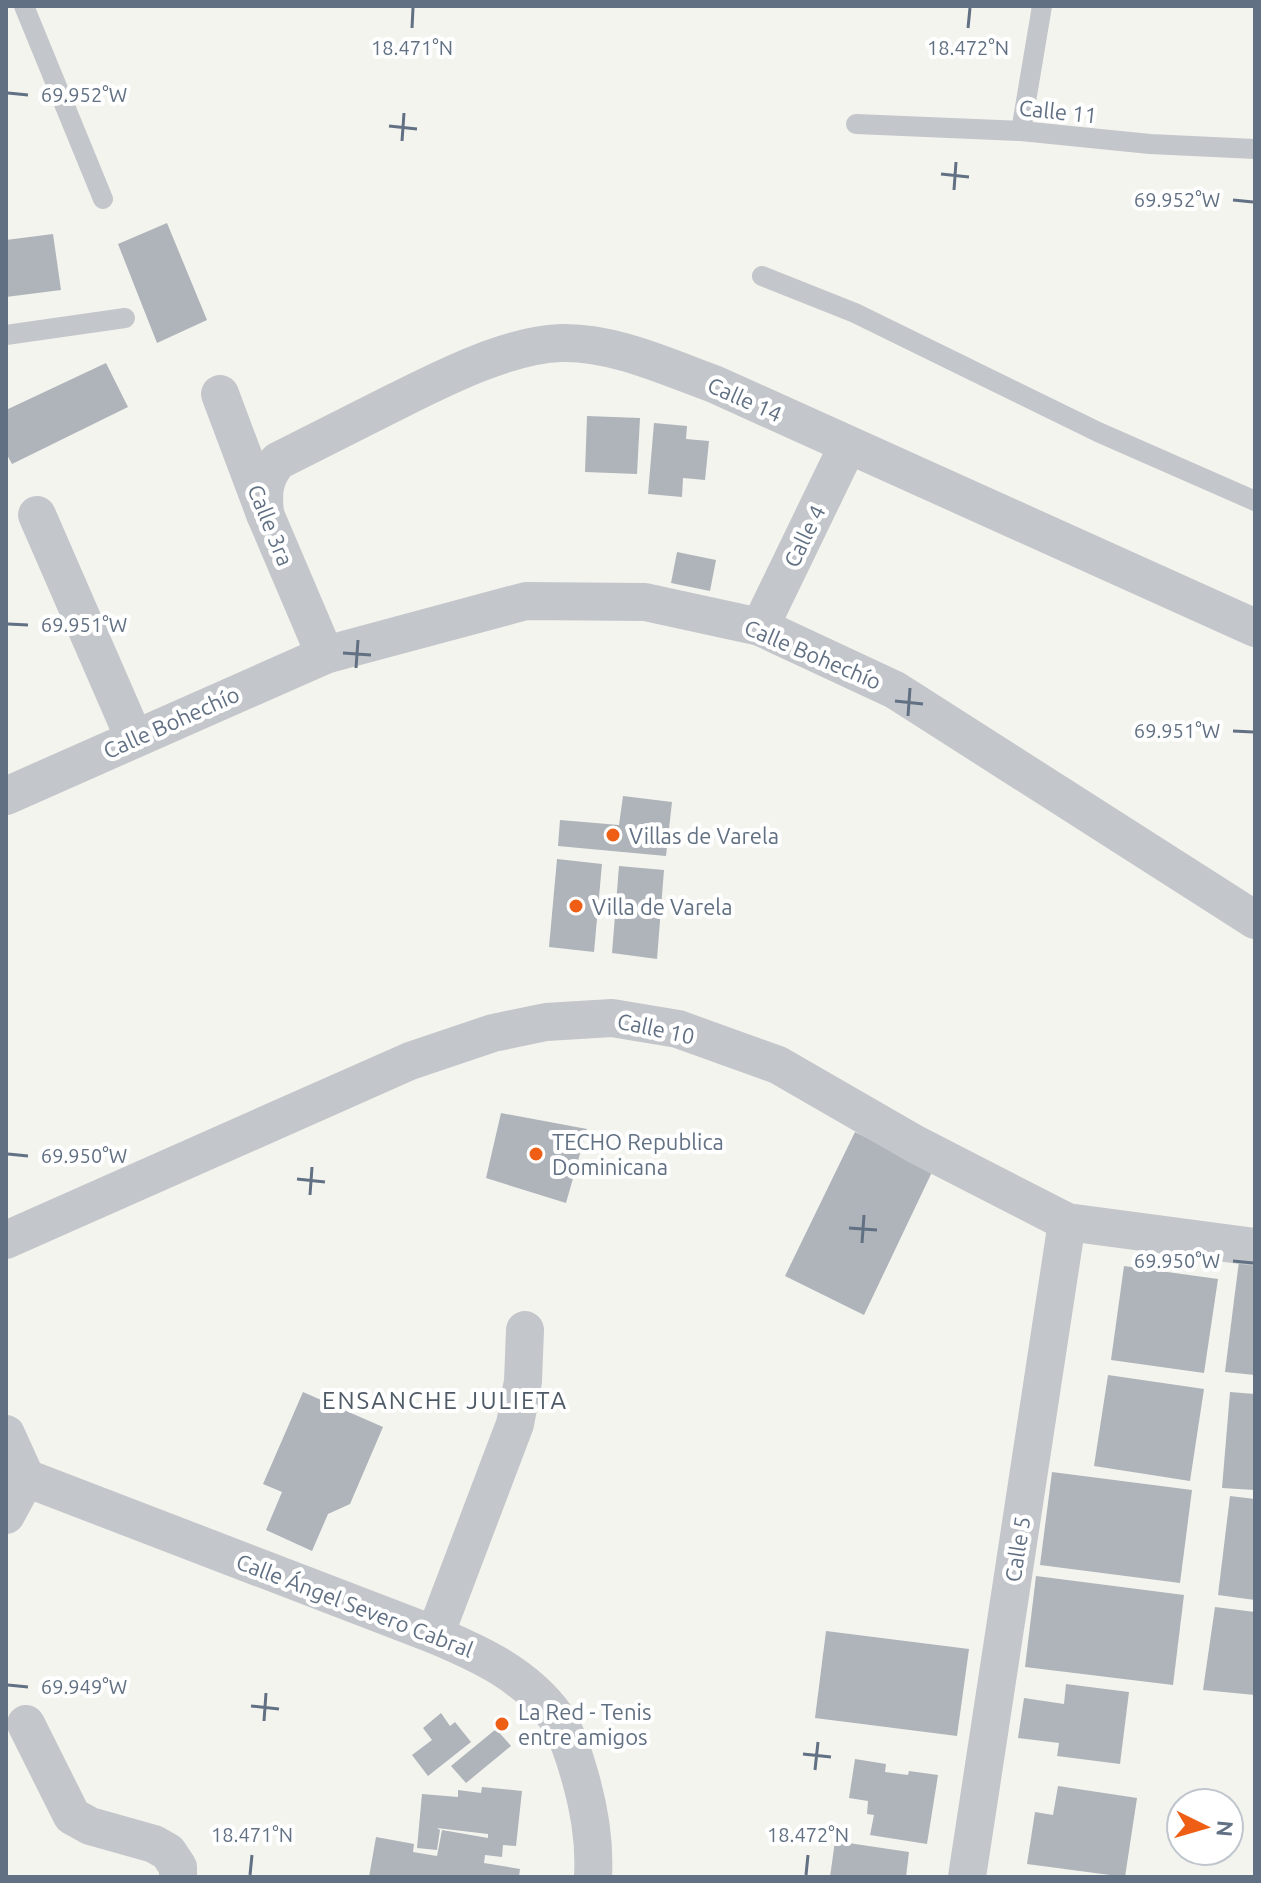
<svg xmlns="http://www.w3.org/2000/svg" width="1261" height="1883" viewBox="0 0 1261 1883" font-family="Ubuntu,sans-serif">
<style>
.building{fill:#aeb4ba}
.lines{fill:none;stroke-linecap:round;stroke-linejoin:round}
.lane{stroke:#c3c6ca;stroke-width:20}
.street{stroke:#c3c6ca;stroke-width:38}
.ticks{fill:none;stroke:#617083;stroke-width:3}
.poi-dot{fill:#ee5f15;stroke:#fff;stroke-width:3}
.labels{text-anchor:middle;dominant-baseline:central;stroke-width:8;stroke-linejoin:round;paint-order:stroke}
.street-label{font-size:22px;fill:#617083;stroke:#fff}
.poi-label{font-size:22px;fill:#617083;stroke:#fff;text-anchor:start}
.neighbourhood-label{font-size:24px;letter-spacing:2px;fill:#4f5a67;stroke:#fff}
.ticks-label{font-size:20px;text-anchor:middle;fill:#617083;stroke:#fff;stroke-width:8;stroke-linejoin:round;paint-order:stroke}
</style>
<rect width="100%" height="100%" fill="#f4f4ef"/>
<g class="building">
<polygon points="167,223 207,320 157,343 118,244"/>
<polygon points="53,234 61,290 6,297 6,240"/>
<polygon points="106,363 128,407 12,464 6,453 6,410"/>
<polygon points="587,416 640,418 637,474 585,472"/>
<polygon points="654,423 687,426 686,439 709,441 705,480 683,478 682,497 648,494"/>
<polygon points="677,552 716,560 710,591 671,583"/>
<polygon points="623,796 672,802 666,856 558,846 560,820 619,825"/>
<polygon points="557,859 602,864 594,952 549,947"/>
<polygon points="619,866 664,870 657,959 612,953"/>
<polygon points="501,1113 587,1129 566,1203 486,1178"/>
<polygon points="855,1132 933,1170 864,1315 785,1276"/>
<polygon points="1239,1261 1255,1263 1255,1375 1225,1372"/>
<polygon points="1124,1266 1218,1279 1204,1373 1111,1360"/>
<polygon points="1108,1375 1204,1389 1190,1481 1094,1466"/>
<polygon points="303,1392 383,1427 350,1504 328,1514 312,1551 266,1530 282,1492 263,1484"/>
<polygon points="1230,1392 1255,1394 1255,1490 1222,1488"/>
<polygon points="1052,1472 1192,1490 1180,1583 1040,1565"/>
<polygon points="1230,1496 1255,1499 1255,1600 1218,1595"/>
<polygon points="1036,1576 1184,1595 1173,1685 1025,1667"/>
<polygon points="1215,1607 1255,1612 1255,1695 1203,1690"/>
<polygon points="826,1631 969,1649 957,1736 815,1718"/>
<polygon points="1066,1684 1129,1692 1120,1764 1057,1756 1059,1743 1018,1738 1024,1698 1064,1704"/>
<polygon points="441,1713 450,1726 455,1722 471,1742 428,1776 412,1755 432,1740 423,1728"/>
<polygon points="496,1729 511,1746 466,1783 451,1766"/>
<polygon points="855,1759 886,1764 885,1772 908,1775 909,1771 938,1775 927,1844 870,1835 874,1815 867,1814 868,1801 849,1798"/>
<polygon points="1058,1786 1137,1798 1125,1877 1027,1864 1035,1812 1053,1815"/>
<polygon points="482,1787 522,1791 516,1846 503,1845 502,1857 485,1855 484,1863 520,1869 519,1877 369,1877 376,1837 414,1844 413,1852 437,1856 442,1830 488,1838 488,1834 437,1828 440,1830 437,1850 417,1848 422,1794 458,1797 458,1790 481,1793"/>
<polygon points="835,1841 909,1852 906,1877 830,1877"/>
</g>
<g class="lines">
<g class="lane">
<polyline points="24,6 103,199"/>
<polyline points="856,124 1021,131 1150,144 1255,149"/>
<polyline points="1021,131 1042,6"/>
<polyline points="762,276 855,313 1098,432 1255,501"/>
<polyline points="6,335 125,318"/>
</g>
<g class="street">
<polyline points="220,394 265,514 325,655"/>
<path d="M265 514C263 493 263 479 278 461 317 441 357 421 397 401 443 378 510 344 562 343 614 342 667 367 714 384L1255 628"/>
<polyline points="37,515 134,738"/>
<polyline points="760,627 848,445"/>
<polyline points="6,796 325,655 526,601 645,602 760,627 895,690 1255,920"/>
<polyline points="6,1240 410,1061 493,1033 546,1022 612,1018 678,1029 778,1065 915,1144 1067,1222 1255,1247"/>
<path d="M6 1434 26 1478 435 1635C480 1654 526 1675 556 1717 568 1735 575 1759 581 1780 590 1812 595 1843 593 1877"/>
<polyline points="6,1515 26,1478"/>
<polyline points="435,1635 515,1424 523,1381 525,1330"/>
<polyline points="26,1724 72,1816 90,1826 154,1844 168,1852 178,1867 178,1877"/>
<polyline points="967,1877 1067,1222"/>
</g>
</g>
<path class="ticks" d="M412 28 413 8M968 28 970 8M8 93 28 95M389 126 417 129M402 141 404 113M941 174 969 177M954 190 956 162M1233 200 1253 202M8 624 28 625M343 653 371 655M356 668 358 640M895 701 923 704M908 716 910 688M1233 731 1253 732M8 1154 28 1156M297 1179 325 1182M310 1195 312 1167M849 1228 877 1230M862 1243 864 1215M1233 1261 1253 1263M8 1685 28 1687M251 1706 279 1709M264 1721 266 1693M803 1754 831 1757M815 1770 818 1742M250 1875 252 1855M806 1875 808 1855"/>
<g class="poi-dot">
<circle cx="613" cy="835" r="8"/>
<circle cx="576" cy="906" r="8"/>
<circle cx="536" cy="1154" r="8"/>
<circle cx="502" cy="1724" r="8"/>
</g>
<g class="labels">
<g class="street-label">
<text transform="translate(1058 111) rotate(6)">Calle 11</text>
<text transform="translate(745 399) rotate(24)">Calle 14</text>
<text transform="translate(271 525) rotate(68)">Calle 3ra</text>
<text transform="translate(804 536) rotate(-64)">Calle 4</text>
<text transform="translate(813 654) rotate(23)">Calle Bohechío</text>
<text transform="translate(171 722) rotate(-24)">Calle Bohechío</text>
<text transform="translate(656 1028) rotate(12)">Calle 10</text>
<text transform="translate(1017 1549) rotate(-81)">Calle 5</text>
<text transform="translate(355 1605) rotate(21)">Calle Ángel Severo Cabral</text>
</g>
<g class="poi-label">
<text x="629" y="835">Villas de Varela</text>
<text x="592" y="906">Villa de Varela</text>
<text x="552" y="1141">TECHO Republica<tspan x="552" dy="25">Dominicana</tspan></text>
<text x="518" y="1711">La Red - Tenis<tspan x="518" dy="25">entre amigos</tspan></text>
</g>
<g class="neighbourhood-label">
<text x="445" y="1400">ENSANCHE JULIETA</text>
</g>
</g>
<g class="ticks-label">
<text x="412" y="55">18.471°N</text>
<text x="968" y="55">18.472°N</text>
<text x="84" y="102">69.952°W</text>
<text x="1177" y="207">69.952°W</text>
<text x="84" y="632">69.951°W</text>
<text x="1177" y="738">69.951°W</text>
<text x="84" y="1163">69.950°W</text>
<text x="1177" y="1268">69.950°W</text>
<text x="84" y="1694">69.949°W</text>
<text x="252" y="1842">18.471°N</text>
<text x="808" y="1842">18.472°N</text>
</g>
<rect width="1261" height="1883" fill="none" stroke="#617083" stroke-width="16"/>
<g transform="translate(1205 1827) rotate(95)"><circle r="38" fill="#ffffff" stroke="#c0c6cd" stroke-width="2"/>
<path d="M0-6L14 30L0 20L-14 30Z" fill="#ee5f15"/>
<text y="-12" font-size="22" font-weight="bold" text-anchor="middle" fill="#617083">N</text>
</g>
</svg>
